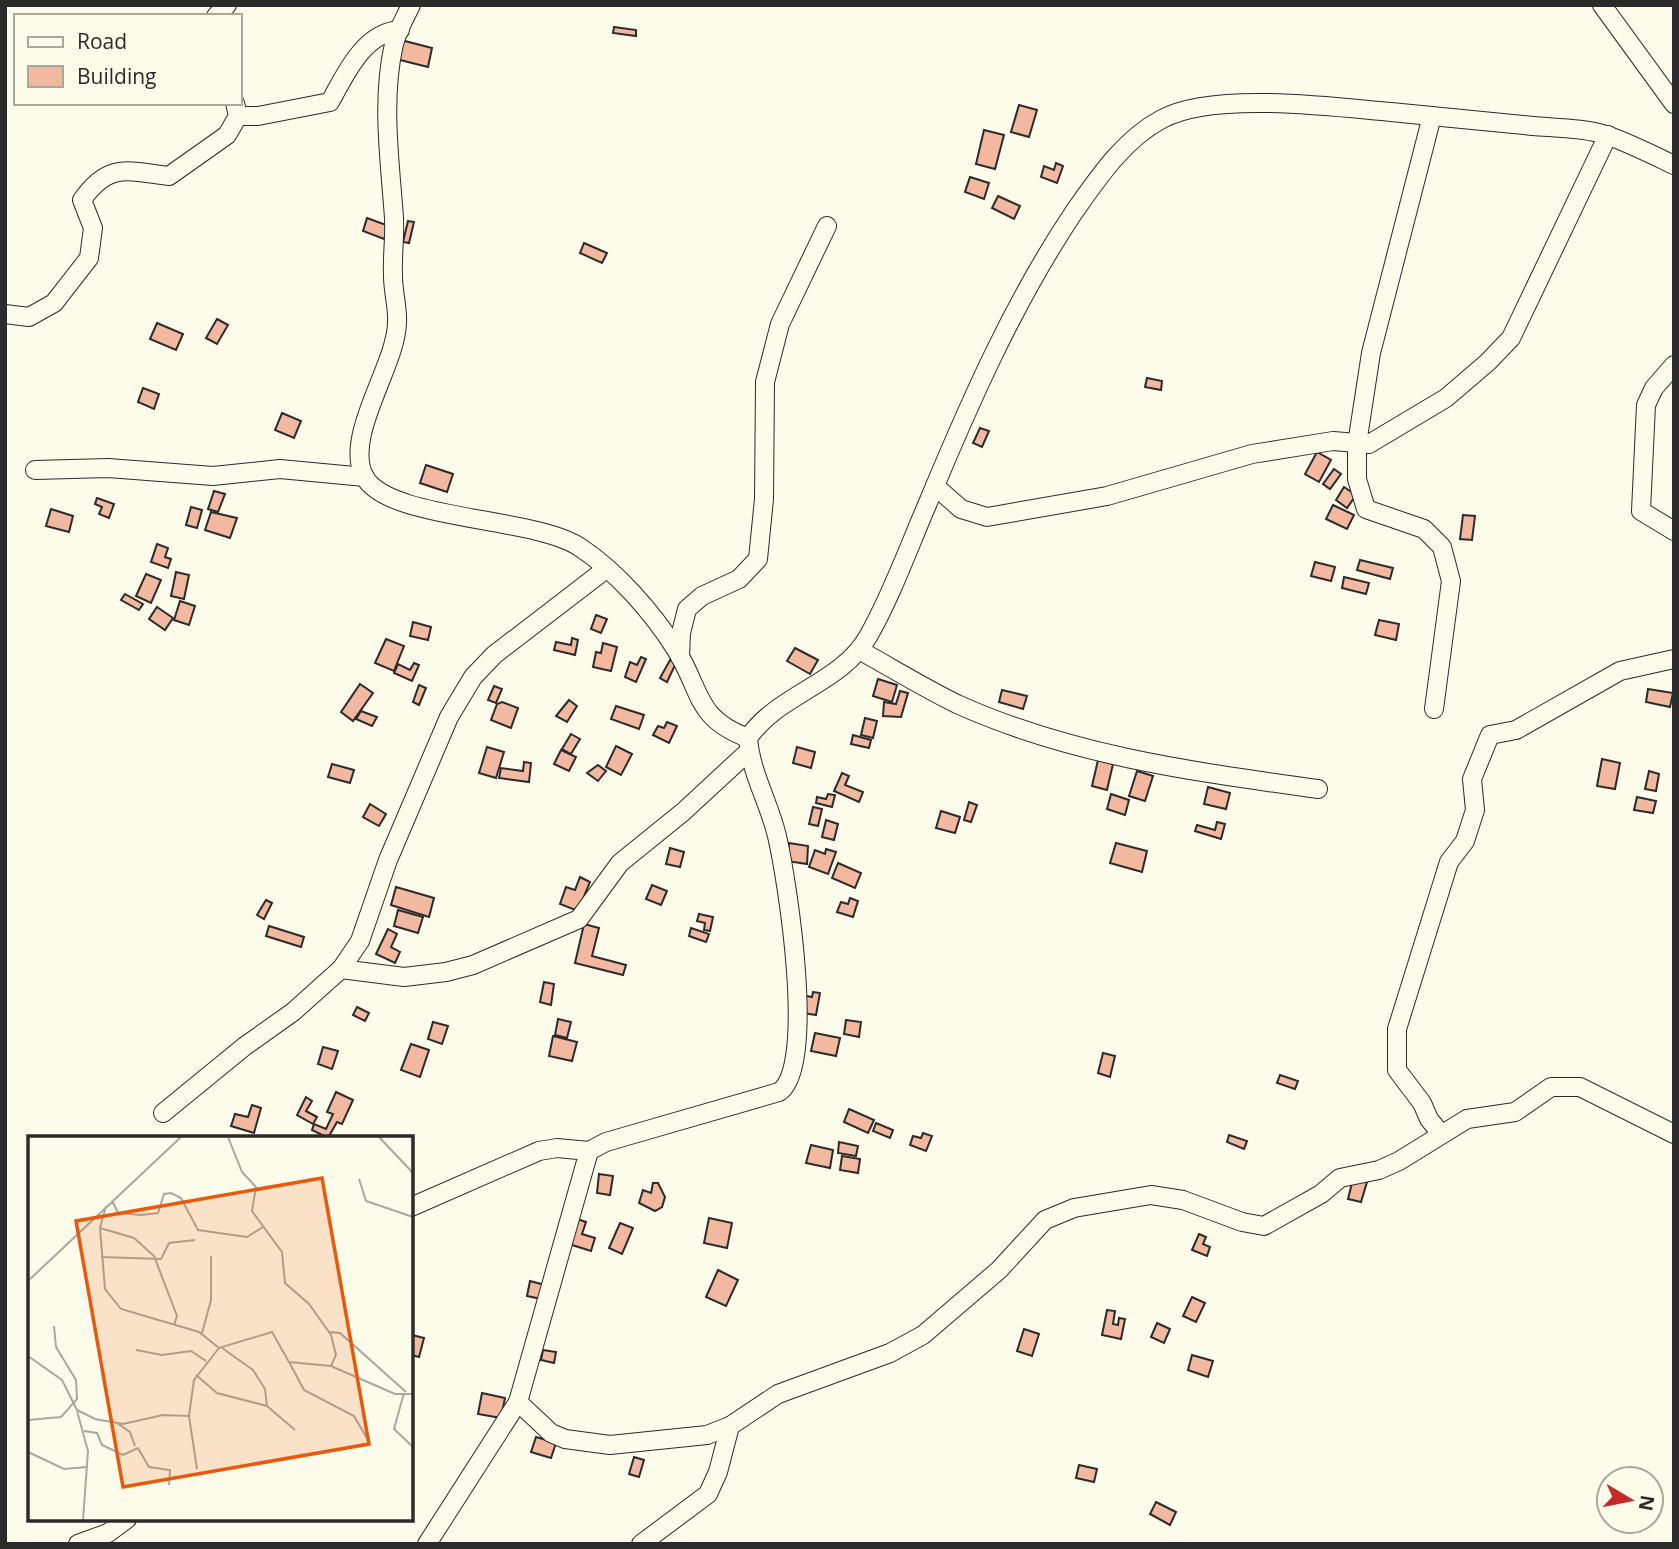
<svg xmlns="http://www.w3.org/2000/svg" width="1679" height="1549" viewBox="0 0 1679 1549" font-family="'Open Sans',sans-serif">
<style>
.building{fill:#f2b8a0;stroke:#2b2b2b;stroke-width:2}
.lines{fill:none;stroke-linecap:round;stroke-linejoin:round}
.minor-casing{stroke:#2b2b2b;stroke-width:20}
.minor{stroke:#fdfbea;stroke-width:18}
.inset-road{fill:none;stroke:#a9a89e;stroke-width:2}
.view{fill:#e8590c;fill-opacity:0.15;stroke:#e8590c;stroke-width:3.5}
.inset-edge{fill:none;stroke:#2b2b2b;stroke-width:3.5}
</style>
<rect width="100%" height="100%" fill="#fdfbea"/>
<g class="building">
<polygon points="614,27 636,30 636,36 613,33"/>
<polygon points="401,40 432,48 428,67 396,59"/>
<polygon points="1019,105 1037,110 1029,137 1011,132"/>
<polygon points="984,130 1004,135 995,169 976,164"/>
<polygon points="1056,163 1063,166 1057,183 1041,177 1044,166 1054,170"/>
<polygon points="970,177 989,183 984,199 965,192"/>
<polygon points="998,196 1020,206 1014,219 992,208"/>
<polygon points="367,218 389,226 384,239 363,231"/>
<polygon points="408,221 414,222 409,243 403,242"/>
<polygon points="584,243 607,253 602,263 580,253"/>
<polygon points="217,319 228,325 217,344 206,338"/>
<polygon points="157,323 183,334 176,350 150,339"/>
<polygon points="1147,378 1162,381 1161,390 1145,387"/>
<polygon points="143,388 159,394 154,409 138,402"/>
<polygon points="282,413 301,421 294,438 275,430"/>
<polygon points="980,428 989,431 982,447 973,443"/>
<polygon points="1317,452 1331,460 1319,482 1305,474"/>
<polygon points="426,465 453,474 447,492 420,483"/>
<polygon points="1334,469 1341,474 1330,489 1323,484"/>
<polygon points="1344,487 1356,495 1347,508 1336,500"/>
<polygon points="214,491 225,494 218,512 208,509"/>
<polygon points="97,498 114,504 109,518 99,514 102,507 95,504"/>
<polygon points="1333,505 1354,515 1347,529 1326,519"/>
<polygon points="191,507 202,510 197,528 186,525"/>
<polygon points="51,509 73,516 69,532 46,526"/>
<polygon points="211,512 237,518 230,538 205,530"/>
<polygon points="1463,515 1475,516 1472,540 1460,539"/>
<polygon points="157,544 168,548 165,557 171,559 168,568 151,562"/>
<polygon points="1360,560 1393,568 1390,579 1357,570"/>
<polygon points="1315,562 1335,567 1331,581 1311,576"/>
<polygon points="176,572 189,575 184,599 171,596"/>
<polygon points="146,574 161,580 151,603 136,596"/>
<polygon points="1344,577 1369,583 1366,594 1342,588"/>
<polygon points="125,594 143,604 139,610 121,600"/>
<polygon points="180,601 195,606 189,625 174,620"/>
<polygon points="157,607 173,618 165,630 149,619"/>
<polygon points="596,615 607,619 601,633 591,629"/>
<polygon points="1379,620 1399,624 1396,640 1375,635"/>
<polygon points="413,622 431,627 428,640 410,636"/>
<polygon points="572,638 578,640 575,655 554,650 556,642 571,645"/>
<polygon points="386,639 404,646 394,671 375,663"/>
<polygon points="603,643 617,647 611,671 593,667 596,652 601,653"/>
<polygon points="795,648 818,660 810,674 787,661"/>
<polygon points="641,657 646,659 636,682 625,677 630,662 637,665"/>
<polygon points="670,660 676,663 667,682 660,678"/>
<polygon points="414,663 419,665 412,681 394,673 398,664 410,670"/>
<polygon points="878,679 897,685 892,702 873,696"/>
<polygon points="360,684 373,693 353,721 341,712"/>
<polygon points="419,685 426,688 419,705 413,702"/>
<polygon points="494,686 502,689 496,703 488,700"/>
<polygon points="1648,689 1673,693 1670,707 1646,702"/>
<polygon points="1002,690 1027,696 1023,709 999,702"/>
<polygon points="900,691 908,693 901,717 883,716 884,702 896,704"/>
<polygon points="569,700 577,706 567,722 556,716"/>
<polygon points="502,702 518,708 511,728 491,720 497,704"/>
<polygon points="616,706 644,715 639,729 611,719"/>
<polygon points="361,711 377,717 372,726 356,719"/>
<polygon points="865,718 877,721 873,738 861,735"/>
<polygon points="667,722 677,726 669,743 653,735 658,726 664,728"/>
<polygon points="571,734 580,739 571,754 562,749"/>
<polygon points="853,735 871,740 869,748 851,744"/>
<polygon points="616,746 632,754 621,775 606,767"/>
<polygon points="487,747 504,752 496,778 479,773"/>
<polygon points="797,747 815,752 811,768 793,763"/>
<polygon points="561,750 576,757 569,771 554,764"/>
<polygon points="1602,759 1620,763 1615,789 1597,786"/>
<polygon points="1098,760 1113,764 1107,790 1092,786"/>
<polygon points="524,762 531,763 529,782 499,778 501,768 523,771"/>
<polygon points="332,764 354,770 350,783 328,777"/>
<polygon points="598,765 606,771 598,781 587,773"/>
<polygon points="1137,771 1153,776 1145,801 1129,796"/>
<polygon points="1649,771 1659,774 1656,791 1645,789"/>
<polygon points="842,773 849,776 845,785 863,792 859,802 834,791"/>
<polygon points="1208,787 1230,793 1226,809 1204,804"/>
<polygon points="828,794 835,795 832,807 816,803 817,797 826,799"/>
<polygon points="1111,794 1129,800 1125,815 1107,809"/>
<polygon points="1637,797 1656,801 1653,813 1634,810"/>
<polygon points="969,802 977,805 971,822 964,820"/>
<polygon points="370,804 386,814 379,826 363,817"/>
<polygon points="813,807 822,809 818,826 809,824"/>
<polygon points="941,811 960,817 955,833 936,828"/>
<polygon points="826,820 838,824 834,840 822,837"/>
<polygon points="1217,822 1225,824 1221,839 1195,831 1197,825 1215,830"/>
<polygon points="789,843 808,846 807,864 787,861"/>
<polygon points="1116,843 1147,851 1142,872 1110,863"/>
<polygon points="670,848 684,852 680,867 666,864"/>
<polygon points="826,849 836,852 828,874 809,867 815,850 825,854"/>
<polygon points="838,863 861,873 855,888 832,878"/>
<polygon points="580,877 590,882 578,911 560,904 566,887 575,890"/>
<polygon points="652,885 667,891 661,905 646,899"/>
<polygon points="396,887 434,898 429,917 391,905"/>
<polygon points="850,898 858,901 853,917 837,912 841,902 848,904"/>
<polygon points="266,900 272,903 264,919 257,915"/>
<polygon points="398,910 423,917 418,933 394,926"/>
<polygon points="699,914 713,917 710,931 704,930 705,923 697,921"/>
<polygon points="584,924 599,928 592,956 626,965 623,975 575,963"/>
<polygon points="269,926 304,937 301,947 266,936"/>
<polygon points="691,928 709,934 706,942 689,936"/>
<polygon points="388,929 397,934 391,947 400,952 395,963 376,954"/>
<polygon points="544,982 554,984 551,1005 540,1002"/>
<polygon points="813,992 820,993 816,1015 803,1013 806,996 812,997"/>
<polygon points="357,1007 369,1013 365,1021 353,1015"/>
<polygon points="558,1019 571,1022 567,1038 555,1035"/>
<polygon points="846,1020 861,1022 859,1037 844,1034"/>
<polygon points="433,1022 448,1026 442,1044 428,1039"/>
<polygon points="815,1033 840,1038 836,1056 811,1051"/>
<polygon points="553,1036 577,1042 572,1061 549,1056"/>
<polygon points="411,1044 429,1050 420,1077 401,1070"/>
<polygon points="323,1047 338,1051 332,1069 318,1064"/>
<polygon points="1103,1053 1115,1056 1110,1077 1098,1073"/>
<polygon points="1280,1075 1298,1081 1295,1089 1277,1083"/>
<polygon points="336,1092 353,1100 342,1124 337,1122 328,1138 312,1130 314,1124 326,1129 333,1114 327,1112"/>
<polygon points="306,1097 312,1101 306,1111 317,1117 313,1124 297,1115"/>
<polygon points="252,1105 261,1108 254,1133 231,1126 235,1114 248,1117"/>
<polygon points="849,1109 874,1120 868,1133 844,1122"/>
<polygon points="876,1123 893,1130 890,1138 873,1131"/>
<polygon points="923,1133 932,1136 926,1151 910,1145 913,1136 921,1138"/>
<polygon points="1229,1135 1247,1141 1244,1149 1227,1142"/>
<polygon points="839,1142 858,1146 856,1156 838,1153"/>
<polygon points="811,1145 833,1150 830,1168 806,1163"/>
<polygon points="842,1156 860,1159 858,1173 840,1170"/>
<polygon points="599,1174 613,1176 610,1195 597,1193"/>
<polygon points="1353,1179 1367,1182 1361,1202 1348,1199"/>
<polygon points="653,1183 658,1183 665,1197 662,1207 655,1211 639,1203 643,1190 651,1193"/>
<polygon points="709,1218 732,1223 727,1248 704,1243"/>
<polygon points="577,1219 586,1222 582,1234 595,1238 591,1251 569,1244"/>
<polygon points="620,1223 633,1228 622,1254 609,1248"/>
<polygon points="1199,1234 1206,1237 1203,1244 1210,1247 1207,1256 1192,1250"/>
<polygon points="718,1270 738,1280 726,1306 706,1297"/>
<polygon points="530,1281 545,1285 541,1299 527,1296"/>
<polygon points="1192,1297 1205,1303 1196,1322 1183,1316"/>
<polygon points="1107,1310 1115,1311 1113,1324 1118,1325 1119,1318 1125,1319 1121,1339 1102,1335"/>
<polygon points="1157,1323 1170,1329 1164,1343 1151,1337"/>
<polygon points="1024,1329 1039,1334 1032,1356 1017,1351"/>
<polygon points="412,1335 424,1338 419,1357 411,1355"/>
<polygon points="543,1350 556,1352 554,1363 541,1360"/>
<polygon points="1192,1355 1213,1361 1208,1377 1188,1370"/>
<polygon points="482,1393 505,1398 501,1418 478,1414"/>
<polygon points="536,1437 556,1443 551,1458 531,1452"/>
<polygon points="634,1457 644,1460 639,1477 629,1474"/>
<polygon points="1079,1465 1097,1469 1094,1482 1076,1478"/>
<polygon points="1156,1502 1176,1512 1170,1525 1150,1514"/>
</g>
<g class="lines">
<defs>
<g id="minor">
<path d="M411 5C405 18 397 31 394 44 381 100 390 161 394 218 395 238 392 257 393 276 393 292 398 308 397 323 396 366 344 435 364 476 387 521 535 516 581 548 617 572 652 612 675 648 702 690 694 718 748 738"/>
<polyline points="1602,5 1674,104"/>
<polyline points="216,16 227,5"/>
<path d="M238 116H258L330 102C345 75 364 32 400 30"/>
<polyline points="1432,116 1371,353 1357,444 1357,479 1366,509 1424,529 1442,547 1451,581 1434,709"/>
<path d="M5 314 29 317 54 303 89 258 93 228 82 200C109 162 127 171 169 176L227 135 238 116 235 103"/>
<polyline points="1674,365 1654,388 1646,405 1641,511 1674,531"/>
<polyline points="35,470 108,468 213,476 280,469 365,477"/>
<polyline points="935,486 961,509 987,517 1107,496 1252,454 1333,441 1369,444 1446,398 1488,362 1511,338 1608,135"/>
<path d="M859 650C892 668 924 688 957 704 1072 756 1196 772 1318 789"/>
<polyline points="680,657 681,633 687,609 702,596 739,579 758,559 764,499 765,382 780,324 827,226"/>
<polyline points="341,969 404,977 446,972 473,965 579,919 620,863 683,812 749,751"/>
<polyline points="163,1113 245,1046 293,1012 341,969 360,941 388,860 449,717 473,677 494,655 606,569"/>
<polyline points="1441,1134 1429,1119 1422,1103 1397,1070 1397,1029 1449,862 1465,841 1475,810 1472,779 1490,735 1516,730 1620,671 1674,659"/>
<polyline points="411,1207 539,1151 557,1148 589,1151"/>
<polyline points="518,1402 551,1433 565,1439 610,1445 707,1435 730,1426 778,1394 890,1353 923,1335 999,1270 1045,1220 1074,1208 1151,1195 1183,1200 1242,1222 1264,1226 1321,1194 1340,1178 1379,1170 1399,1161 1467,1119 1515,1112 1551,1087 1580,1087 1674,1134"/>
<polyline points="78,1544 108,1533 127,1519"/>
<path d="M427 1544 518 1402 589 1151 606 1142 779 1092C817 1068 787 879 777 836 769 802 751 774 748 738 779 693 842 684 869 635 892 594 908 549 927 505 969 404 1013 303 1074 212 1098 178 1124 139 1162 119 1213 91 1333 107 1391 112 1438 117 1486 121 1533 126 1557 128 1586 128 1609 136 1631 144 1653 155 1674 165"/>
<polyline points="641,1544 708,1494 718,1472 730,1426"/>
</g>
</defs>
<use href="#minor" class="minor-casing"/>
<use href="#minor" class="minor"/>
</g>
<g transform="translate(28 1136)">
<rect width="385" height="385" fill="#fdfbea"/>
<path class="inset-road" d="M200 1 214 36 228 51 224 75 254 116 257 147 281 168 303 199 308 219 303 230M351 1 385 37M331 43 338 65 385 81M84 64 90 77 113 79 130 77 136 58 143 57 153 62 170 94 219 101 235 91M78 70 72 92 77 153 93 173 171 196 191 212 244 196 261 226 303 230 367 258H385M72 92 106 102 126 120 149 180 146 189M73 121 133 123 141 107 167 104M0 145 153 1M301 196 312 197 378 256M174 197 183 164V120M194 212 225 234 237 253 239 270M108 214 134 219 163 215 178 225M0 220 34 244 49 274 67 283 95 288 135 279 161 280 166 244 191 212M261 226 276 254 326 280 340 304M168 239 189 257 239 270 267 294M376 257 366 293 385 311M49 275 60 315 55 384M161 280 169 333M0 284 33 281 49 263 48 244 28 211 26 190M89 287 102 296 107 310M56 295 69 297 74 309 95 319 110 312 121 331 142 334 141 349M0 316 36 333 58 331"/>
<path class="view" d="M294 42 341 308 95 351 48 85Z"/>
<rect width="385" height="385" class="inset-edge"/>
</g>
<rect width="1679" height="1549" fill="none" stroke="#2b2b2b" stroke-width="14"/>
<rect x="14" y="14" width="228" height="91" fill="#fdfbea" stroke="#a9a89e" stroke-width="2"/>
<rect x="28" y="37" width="35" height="10" fill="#fdfbea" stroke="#a9a89e" stroke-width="2"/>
<text x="77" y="49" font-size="21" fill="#2b2b2b">Road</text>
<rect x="28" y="66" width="35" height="21" fill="#f2b8a0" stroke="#a9a89e" stroke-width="2"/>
<text x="77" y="84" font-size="21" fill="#2b2b2b">Building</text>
<g transform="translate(1630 1500) rotate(100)"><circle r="33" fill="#fdfbea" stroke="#a9a89e" stroke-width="2"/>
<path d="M0-5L12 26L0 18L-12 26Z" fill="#c62828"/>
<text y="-10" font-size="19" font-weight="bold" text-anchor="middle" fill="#2b2b2b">N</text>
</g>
</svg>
